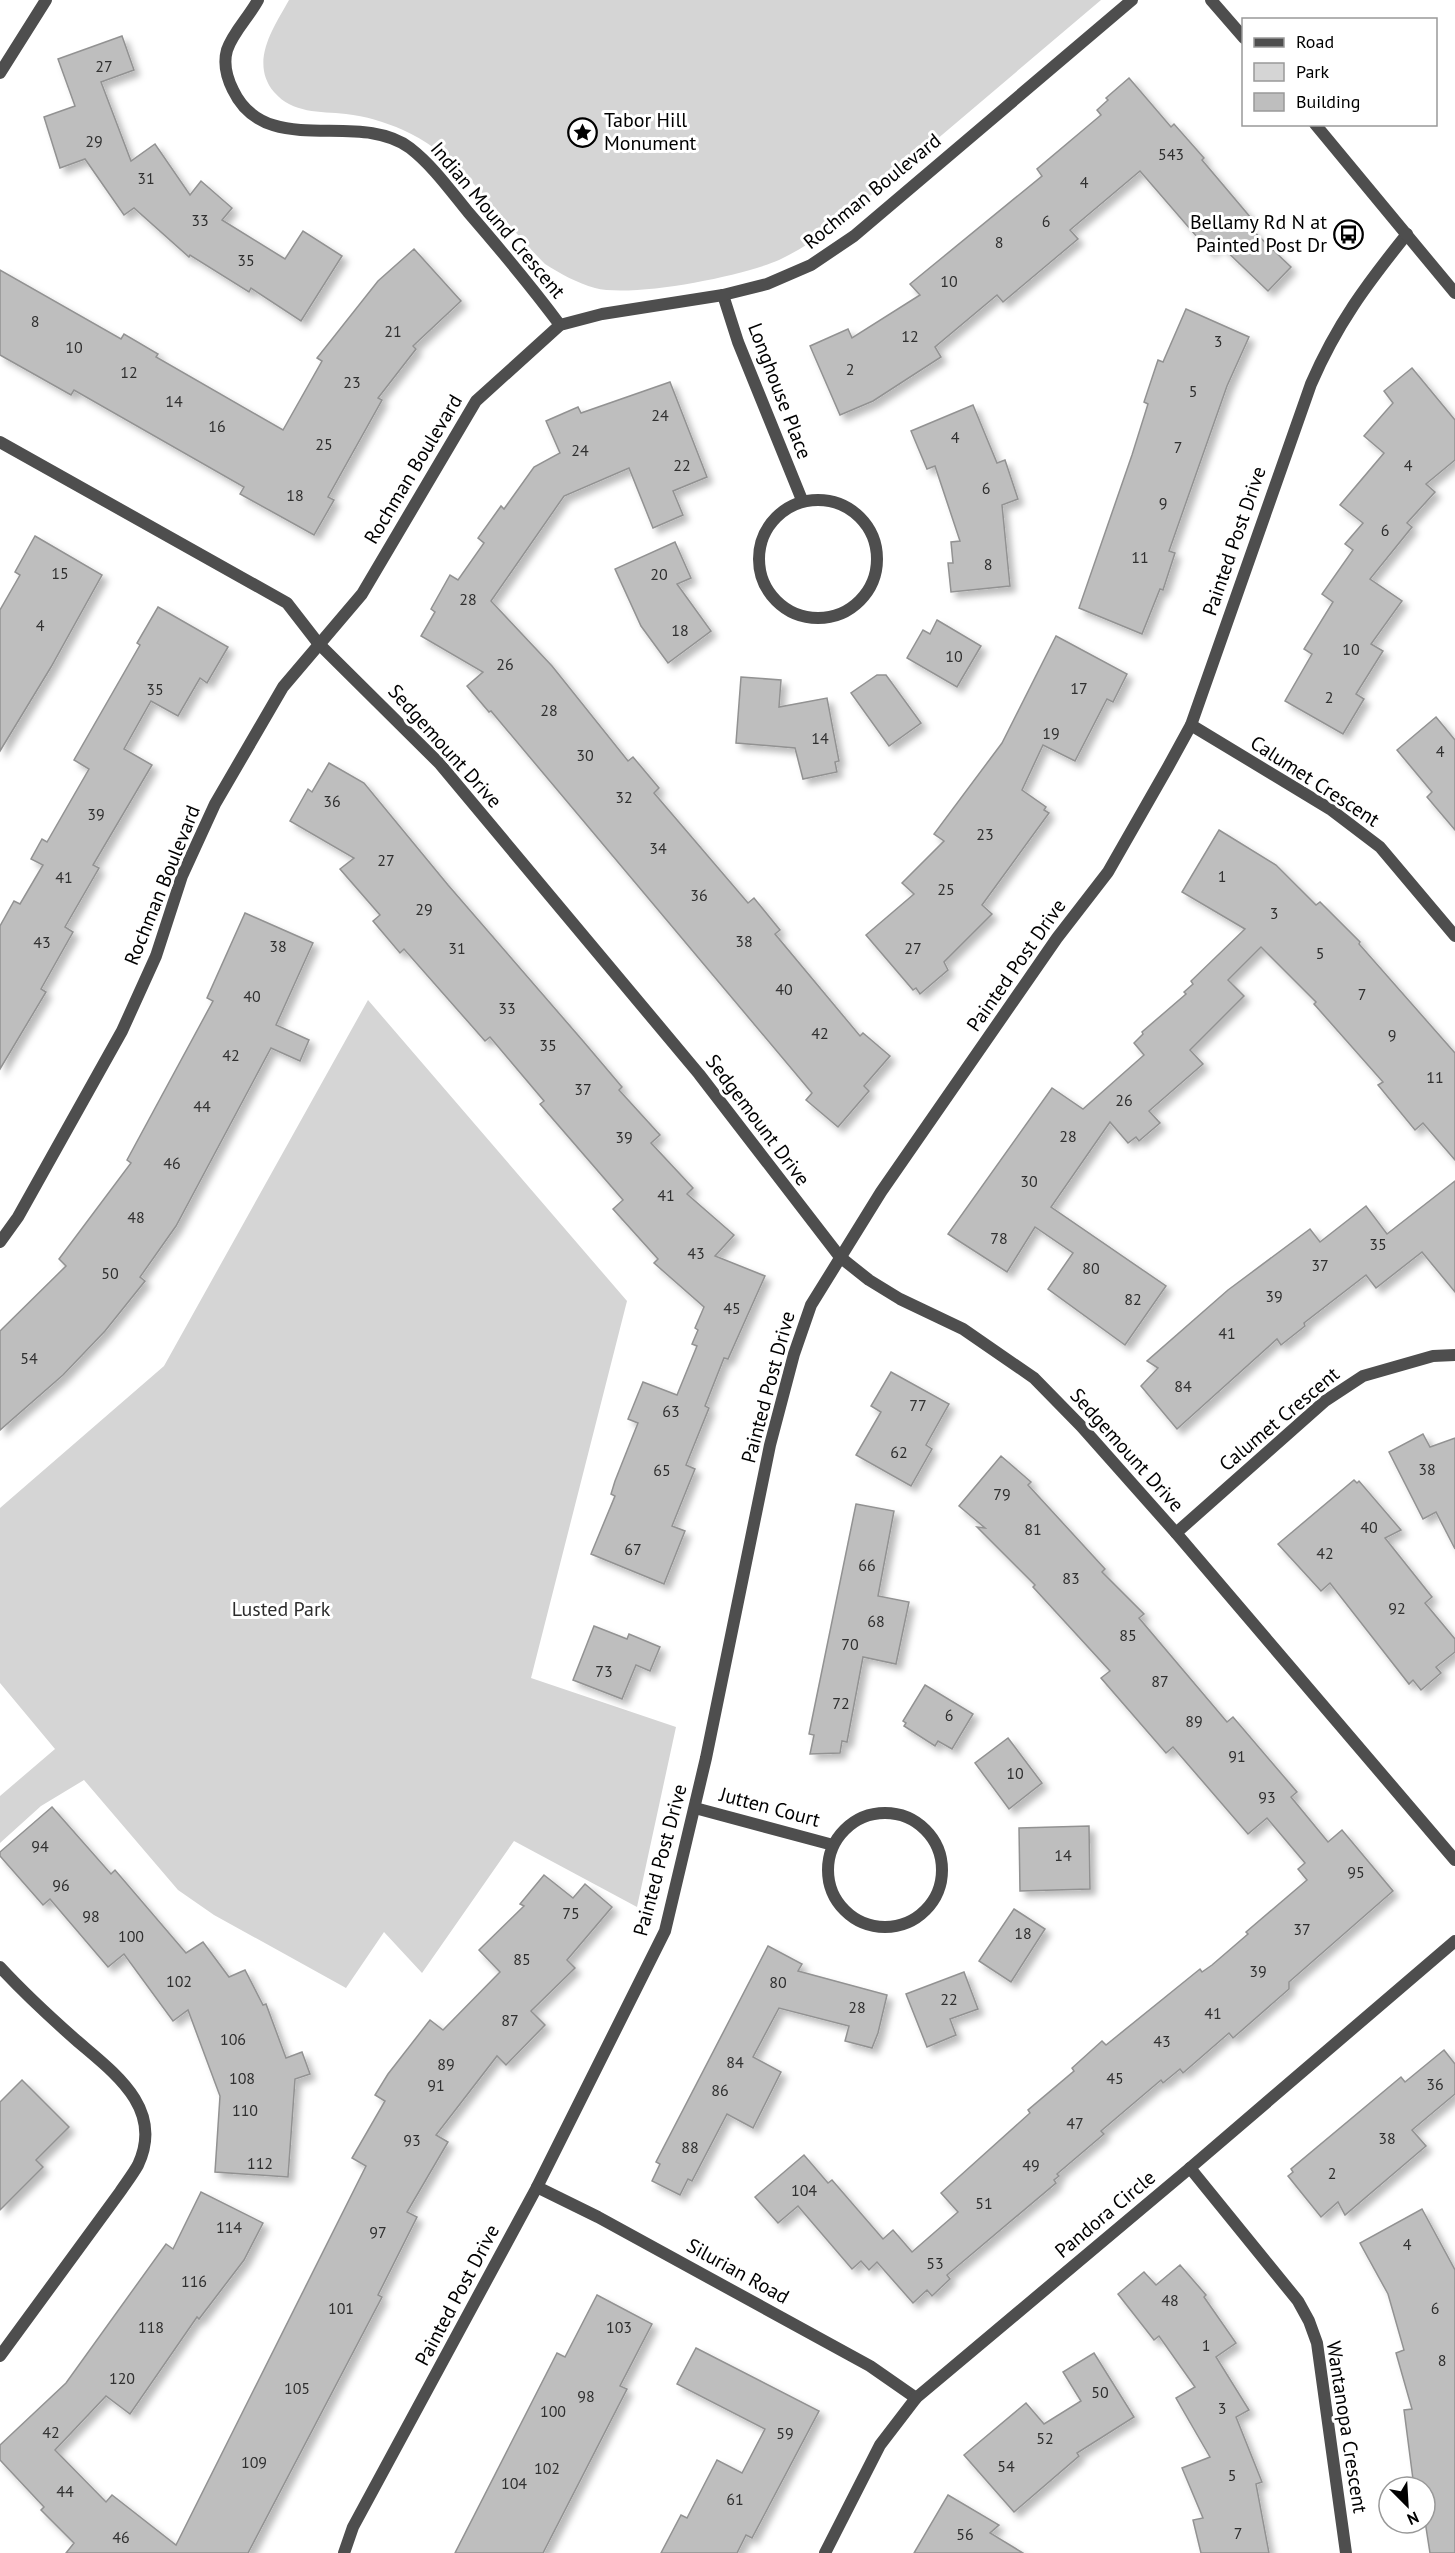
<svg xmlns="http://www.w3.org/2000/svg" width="1455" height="2553" viewBox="0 0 1455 2553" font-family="'PT Sans',sans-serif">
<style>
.green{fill:#d5d5d5}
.building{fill:#bebebe;stroke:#929292;stroke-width:1.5;filter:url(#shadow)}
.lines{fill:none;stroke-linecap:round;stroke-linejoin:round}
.service{stroke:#4e4e4e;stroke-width:12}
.minor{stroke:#4e4e4e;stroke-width:12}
.tertiary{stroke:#4e4e4e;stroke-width:12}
.labels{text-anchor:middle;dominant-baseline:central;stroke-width:6;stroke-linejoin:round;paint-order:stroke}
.number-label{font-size:16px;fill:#303030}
.poi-label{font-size:20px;fill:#000;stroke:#fff;text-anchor:start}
.street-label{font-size:20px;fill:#000;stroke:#fff}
.park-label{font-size:20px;fill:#2c2c2c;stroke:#fff}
</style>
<defs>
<filter id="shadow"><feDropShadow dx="5.5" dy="5.5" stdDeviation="3" flood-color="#0004"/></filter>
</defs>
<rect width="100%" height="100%" fill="#fff"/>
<g class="green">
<path d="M289 0H1101L831 229C814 240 798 251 779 260 743 276 633 298 595 288 577 283 561 274 545 264 499 219 464 157 403 130 385 122 365 116 346 114 319 111 293 114 274 92 249 62 274 27 289 0Z"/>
<polygon points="368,1000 627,1301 531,1678 676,1727 637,1907 514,1841 422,1973 384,1932 346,1988 214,1915 178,1890 84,1780 41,1806 0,1843 0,1796 55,1749 0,1683 0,1508 164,1366"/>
</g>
<g class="building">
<polygon points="122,36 134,70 101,82 131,161 155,144 190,195 201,181 232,208 222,220 285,259 303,231 342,256 301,321 251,288 249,292 190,255 189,257 134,208 124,215 85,159 60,168 44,117 75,106 58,59"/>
<polygon points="1129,78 1171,127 1174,124 1204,158 1202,160 1251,218 1245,223 1291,267 1268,291 1219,244 1210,252 1140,171 1070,230 1078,239 1003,302 997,295 935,347 941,357 873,401 840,415 810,346 848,329 852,338 920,295 910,284 1042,176 1037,169 1101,115 1097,110 1108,100 1106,98"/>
<polygon points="414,249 461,301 413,346 416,349 378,398 382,400 328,497 334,500 314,535 240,494 244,487 74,390 71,395 0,355 0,270 121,339 124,334 158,354 156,357 283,430 322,361 317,358 378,281"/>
<polygon points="1186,309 1249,337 1227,386 1169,551 1175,553 1163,590 1160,589 1142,634 1079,608 1132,455 1148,404 1144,402 1158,360 1163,362"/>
<polygon points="1412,368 1455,420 1455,460 1426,484 1435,492 1407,523 1412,527 1370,579 1402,601 1371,644 1383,651 1356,694 1364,699 1343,734 1285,701 1312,654 1304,649 1333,602 1322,594 1353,550 1345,544 1363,523 1340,505 1384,453 1364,436 1393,403 1384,391"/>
<polygon points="670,382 707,477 673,491 683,515 653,528 629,468 564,496 491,601 552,666 628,761 633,757 659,788 654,793 748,903 754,898 780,930 775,934 860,1036 863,1033 890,1056 864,1086 869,1091 838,1127 806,1100 812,1093 491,711 489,712 467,686 483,672 421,636 435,612 431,609 450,575 458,580 484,543 478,538 501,506 504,509 534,467 560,453 546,421 578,407 581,413"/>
<polygon points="973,405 997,463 1005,460 1018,499 1002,505 1010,586 951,592 948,563 953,563 951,542 960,541 935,466 927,469 911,431"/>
<polygon points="35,536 102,575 51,667 0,751 0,610 20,575 15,572"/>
<polygon points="675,542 691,578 677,584 711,631 668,663 641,626 615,569"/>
<polygon points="158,607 228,647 207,683 200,678 178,716 151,701 124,749 152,765 93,865 99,868 65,927 73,932 41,989 46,992 0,1069 0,926 14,901 20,904 43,865 31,859 42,839 47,842 89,769 74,760 140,645 137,643"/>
<polygon points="937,620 981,646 957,687 907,658 923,630 930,634"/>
<polygon points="1056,636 1127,674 1113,702 1107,699 1075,761 1043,745 1022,790 1046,807 1044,810 1049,813 982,905 992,914 944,962 948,970 920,994 916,988 913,990 866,935 914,894 902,883 944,841 934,834 1002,743"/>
<polygon points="877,675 886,675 921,723 889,746 851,693"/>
<polygon points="741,677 781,680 779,707 827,698 839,761 835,762 837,772 803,779 795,748 736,743"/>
<polygon points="1436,717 1455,740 1455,830 1427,797 1432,792 1397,750"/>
<polygon points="329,763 364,783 448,885 583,1041 622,1087 619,1090 660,1135 651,1143 693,1188 687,1194 734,1235 715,1256 765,1276 728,1359 724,1358 705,1406 709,1408 686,1465 695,1469 672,1526 685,1531 664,1584 591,1554 615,1496 611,1494 615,1481 638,1423 628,1419 643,1382 677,1395 697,1346 692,1344 698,1330 695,1328 704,1307 654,1263 658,1259 613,1209 623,1200 540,1104 544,1101 490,1037 485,1041 404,949 400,953 373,921 380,915 340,869 354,858 290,821 308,789 312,792"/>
<polygon points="1219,830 1276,865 1316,905 1320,902 1360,942 1359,944 1455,1053 1455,1160 1423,1123 1415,1130 1378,1085 1383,1082 1314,1004 1316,1002 1261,947 1228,980 1244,996 1190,1050 1203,1064 1149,1111 1160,1123 1139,1141 1136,1137 1128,1143 1110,1122 1051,1207 1166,1286 1125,1345 1048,1289 1073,1253 1035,1227 1007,1272 948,1234 1052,1088 1083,1109 1144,1055 1134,1043 1143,1034 1142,1032 1186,994 1184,992 1193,984 1191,981 1245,929 1182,892"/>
<polygon points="245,913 313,943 276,1025 309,1040 300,1061 271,1048 176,1226 140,1277 145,1281 105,1331 63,1375 0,1430 0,1331 66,1266 59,1259 131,1163 127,1160 213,1001 207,998"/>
<polygon points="1455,1181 1455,1292 1422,1252 1376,1288 1366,1275 1304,1323 1305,1326 1281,1345 1277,1339 1177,1429 1141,1386 1158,1368 1147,1361 1228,1290 1310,1229 1320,1242 1366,1206 1387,1234"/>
<polygon points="891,1372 949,1404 926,1445 932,1449 911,1486 856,1455 881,1412 871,1406"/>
<polygon points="1423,1434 1430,1447 1455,1438 1455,1549 1436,1512 1423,1519 1389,1452"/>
<polygon points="1001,1456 1031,1482 1028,1485 1105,1569 1102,1572 1144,1614 1139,1618 1227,1722 1233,1717 1297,1792 1291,1797 1328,1842 1342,1830 1393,1891 1289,1982 1289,1989 1233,2038 1229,2033 1183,2073 1180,2069 1163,2083 1161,2080 1101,2131 1104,2134 1057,2174 1059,2176 1054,2180 1056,2183 947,2275 950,2279 932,2296 927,2290 913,2303 877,2262 869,2270 861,2261 852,2269 798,2206 778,2223 755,2197 804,2155 828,2183 832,2180 883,2239 893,2230 912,2252 958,2212 941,2193 1030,2113 1028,2110 1074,2071 1072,2068 1102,2041 1106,2045 1200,1969 1202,1972 1212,1965 1248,1934 1246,1932 1307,1880 1298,1869 1305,1863 1267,1818 1248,1834 1173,1747 1166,1753 1101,1678 1110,1671 1033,1587 1035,1585 977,1527 985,1528 959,1506"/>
<polygon points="1354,1480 1357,1483 1359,1481 1401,1530 1385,1538 1432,1597 1425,1603 1455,1639 1455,1652 1436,1667 1441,1673 1421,1690 1413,1680 1409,1684 1330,1583 1321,1591 1278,1544"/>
<polygon points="856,1504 894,1511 878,1596 909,1602 896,1664 863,1657 847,1742 842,1741 840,1753 810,1754 814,1735 809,1734"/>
<polygon points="594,1626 627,1639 629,1634 660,1647 650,1671 636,1665 622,1699 573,1680"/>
<polygon points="925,1685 973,1714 952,1749 938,1741 935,1746 904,1726 906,1723 903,1721"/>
<polygon points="1008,1738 1042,1783 1009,1809 975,1763"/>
<polygon points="52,1807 111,1874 115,1870 186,1953 203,1942 229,1977 245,1970 263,2005 266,2004 286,2058 302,2052 310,2074 295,2079 288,2177 215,2172 220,2096 188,2010 173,2021 124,1954 108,1967 50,1899 43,1905 0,1856 0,1852"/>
<polygon points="1089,1826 1090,1889 1020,1891 1019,1828"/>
<polygon points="544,1875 573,1898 585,1884 612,1907 567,1960 575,1968 531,2011 545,2025 506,2065 497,2056 436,2135 448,2142 407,2212 417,2217 378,2295 382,2297 248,2553 66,2553 74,2543 41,2510 44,2507 0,2460 0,2445 66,2383 166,2244 173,2249 201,2192 263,2223 244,2260 199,2319 197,2317 130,2414 106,2396 55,2450 106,2502 112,2495 176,2545 366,2166 352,2158 385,2101 375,2095 388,2074 430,2020 443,2030 500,1972 479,1950 524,1906 520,1904"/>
<polygon points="1014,1909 1045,1929 1011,1982 979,1961"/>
<polygon points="768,1946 802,1964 798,1971 887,1995 878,2033 872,2048 845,2041 849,2026 779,2008 753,2057 781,2072 753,2128 727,2114 692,2181 688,2179 680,2195 652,2181 660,2164 656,2162"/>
<polygon points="964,1972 978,2009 950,2019 956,2035 927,2047 906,1994"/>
<polygon points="1444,2050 1455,2064 1455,2094 1412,2130 1426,2146 1345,2215 1338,2202 1321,2217 1288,2176 1293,2172 1291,2169 1401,2077 1405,2082"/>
<polygon points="22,2080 69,2127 36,2160 43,2167 0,2210 0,2102"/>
<polygon points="1422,2209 1455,2270 1455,2553 1430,2553 1425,2521 1425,2487 1414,2487 1404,2410 1412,2409 1396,2353 1404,2350 1388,2294 1360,2243"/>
<polygon points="1180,2265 1206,2295 1204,2297 1236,2343 1216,2357 1249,2410 1236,2417 1262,2482 1256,2484 1269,2553 1201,2553 1193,2520 1203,2518 1182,2468 1210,2457 1176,2398 1195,2387 1159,2336 1154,2340 1118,2294 1144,2272 1156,2285"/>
<polygon points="597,2295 652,2324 620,2386 627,2389 543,2553 455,2553 557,2353 565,2357"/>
<polygon points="696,2348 819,2411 752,2538 746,2535 737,2553 661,2553 681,2515 687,2518 717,2460 742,2473 765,2429 677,2384"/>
<polygon points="1094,2353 1134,2417 1077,2453 1079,2456 1014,2512 964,2455 1026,2403 1044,2424 1081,2401 1063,2372"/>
<polygon points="948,2495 999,2525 990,2533 1023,2553 914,2553"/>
</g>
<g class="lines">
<polyline class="service" points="0,73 46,0"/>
<g class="minor">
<path d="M258 0C249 17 233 32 227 50 223 64 227 78 233 90 266 160 358 109 410 148 433 166 450 190 468 212 500 249 531 286 560 325"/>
<polyline points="723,295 738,342 802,500"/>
<polyline points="0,442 287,603 318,643 439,763 699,1074 840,1257 869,1280 900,1299 963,1329 1034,1378 1081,1426 1176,1533 1455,1860"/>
<circle cx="818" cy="559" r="59"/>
<polyline points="1191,725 1330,809 1380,847 1455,936"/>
<polyline points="0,1242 18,1217 122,1031 156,956 182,876 215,804 283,687 362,594 476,401 560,325 602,314 723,295 767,284 811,265 854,236 1132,0"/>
<polyline points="1176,1533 1325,1401 1363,1376 1433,1356 1455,1355"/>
<polyline points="695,1808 833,1845"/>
<circle cx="885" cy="1870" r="57"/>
<path d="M0 1967C24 1993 50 2017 76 2040 113 2072 165 2108 138 2165 133 2174 126 2183 120 2192L0 2356"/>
<polyline points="1190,2168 1298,2301 1309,2321 1317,2343 1346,2553"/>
<polyline points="537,2187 598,2217 870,2366 916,2398"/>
<path d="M344 2553 353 2527 537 2187 665 1931 706 1758 770 1445 794 1354 811 1305 881 1192 1057 938 1108 872 1168 767 1191 725 1311 384C1337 324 1366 285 1407 234"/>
<polyline points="825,2553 880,2445 916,2398 1190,2168 1455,1941"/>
</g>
<g class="tertiary">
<polyline points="1211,0 1244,38"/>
<polyline points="1315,124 1455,293"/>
</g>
</g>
<defs>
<symbol id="sight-ring" viewBox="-11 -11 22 22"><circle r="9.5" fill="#fff" stroke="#000" stroke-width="1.5"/><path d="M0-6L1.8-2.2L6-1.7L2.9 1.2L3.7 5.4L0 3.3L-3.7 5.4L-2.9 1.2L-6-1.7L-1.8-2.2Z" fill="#000"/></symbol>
<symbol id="bus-ring" viewBox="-11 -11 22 22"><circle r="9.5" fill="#fff" stroke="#000" stroke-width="1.5"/><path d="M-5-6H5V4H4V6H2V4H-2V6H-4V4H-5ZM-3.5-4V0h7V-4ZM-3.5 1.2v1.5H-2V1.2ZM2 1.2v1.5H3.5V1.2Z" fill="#000"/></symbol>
</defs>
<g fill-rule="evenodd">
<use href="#sight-ring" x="566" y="116" width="33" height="33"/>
<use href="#bus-ring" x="1332" y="218" width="33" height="33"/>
</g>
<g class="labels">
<g class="number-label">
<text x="104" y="66">27</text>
<text x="94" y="141">29</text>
<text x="1171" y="154">543</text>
<text x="146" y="178">31</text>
<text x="1084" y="182">4</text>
<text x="200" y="220">33</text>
<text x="1046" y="221">6</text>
<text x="999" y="242">8</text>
<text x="246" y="260">35</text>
<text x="949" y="281">10</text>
<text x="35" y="321">8</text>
<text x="393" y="331">21</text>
<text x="910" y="336">12</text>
<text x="1218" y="341">3</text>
<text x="74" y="347">10</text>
<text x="850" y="369">2</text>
<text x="129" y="372">12</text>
<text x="352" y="382">23</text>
<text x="1193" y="391">5</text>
<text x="174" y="401">14</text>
<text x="660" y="415">24</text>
<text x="217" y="426">16</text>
<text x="955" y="437">4</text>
<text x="324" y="444">25</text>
<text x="1178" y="447">7</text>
<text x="580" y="450">24</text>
<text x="682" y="465">22</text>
<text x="1408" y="465">4</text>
<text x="986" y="488">6</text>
<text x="295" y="495">18</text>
<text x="1163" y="503">9</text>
<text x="1385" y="530">6</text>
<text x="1140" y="557">11</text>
<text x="988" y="564">8</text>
<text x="60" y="573">15</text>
<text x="659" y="574">20</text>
<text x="468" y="599">28</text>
<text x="40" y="625">4</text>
<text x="680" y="630">18</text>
<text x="1351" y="649">10</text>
<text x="954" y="656">10</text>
<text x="505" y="664">26</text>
<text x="1079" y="688">17</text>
<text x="155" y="689">35</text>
<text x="1329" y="697">2</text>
<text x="549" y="710">28</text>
<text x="1051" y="733">19</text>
<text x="820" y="738">14</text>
<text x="1440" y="751">4</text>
<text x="585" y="755">30</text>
<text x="624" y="797">32</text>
<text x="332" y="801">36</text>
<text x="96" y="814">39</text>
<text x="985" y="834">23</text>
<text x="658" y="848">34</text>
<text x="386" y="860">27</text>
<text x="1222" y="876">1</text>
<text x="64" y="877">41</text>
<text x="946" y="889">25</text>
<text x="699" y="895">36</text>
<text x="424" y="909">29</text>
<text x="1274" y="913">3</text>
<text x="744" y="941">38</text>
<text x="42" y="942">43</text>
<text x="278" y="946">38</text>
<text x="457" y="948">31</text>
<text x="913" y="948">27</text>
<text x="1320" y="953">5</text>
<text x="784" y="989">40</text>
<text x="1362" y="994">7</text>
<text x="252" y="996">40</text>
<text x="507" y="1008">33</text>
<text x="820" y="1033">42</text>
<text x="1392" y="1035">9</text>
<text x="548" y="1045">35</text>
<text x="231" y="1055">42</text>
<text x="1435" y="1077">11</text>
<text x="583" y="1089">37</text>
<text x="1124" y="1100">26</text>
<text x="202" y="1106">44</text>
<text x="1068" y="1136">28</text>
<text x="624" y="1137">39</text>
<text x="172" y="1163">46</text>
<text x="1029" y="1181">30</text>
<text x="666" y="1195">41</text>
<text x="136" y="1217">48</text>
<text x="999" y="1238">78</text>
<text x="1378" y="1244">35</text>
<text x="696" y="1253">43</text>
<text x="1320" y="1265">37</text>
<text x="1091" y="1268">80</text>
<text x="110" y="1273">50</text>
<text x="1274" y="1296">39</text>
<text x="1133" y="1299">82</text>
<text x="732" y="1308">45</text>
<text x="1227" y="1333">41</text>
<text x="29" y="1358">54</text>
<text x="1183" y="1386">84</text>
<text x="918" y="1405">77</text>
<text x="671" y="1411">63</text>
<text x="899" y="1452">62</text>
<text x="1427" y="1469">38</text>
<text x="662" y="1470">65</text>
<text x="1002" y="1494">79</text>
<text x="1369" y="1527">40</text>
<text x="1033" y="1529">81</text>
<text x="633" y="1549">67</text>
<text x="1325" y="1553">42</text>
<text x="867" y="1565">66</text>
<text x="1071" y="1578">83</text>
<text x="1397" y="1608">92</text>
<text x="876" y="1621">68</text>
<text x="1128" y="1635">85</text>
<text x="850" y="1644">70</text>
<text x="604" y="1671">73</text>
<text x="1160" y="1681">87</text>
<text x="841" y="1703">72</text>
<text x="949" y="1715">6</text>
<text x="1194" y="1721">89</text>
<text x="1237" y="1756">91</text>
<text x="1015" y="1773">10</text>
<text x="1267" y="1797">93</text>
<text x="40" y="1846">94</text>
<text x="1063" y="1855">14</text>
<text x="1356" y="1872">95</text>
<text x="61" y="1885">96</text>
<text x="571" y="1913">75</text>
<text x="91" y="1916">98</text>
<text x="1302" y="1929">37</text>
<text x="1023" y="1933">18</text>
<text x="131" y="1936">100</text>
<text x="522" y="1959">85</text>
<text x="1258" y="1971">39</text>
<text x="179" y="1981">102</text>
<text x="778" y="1982">80</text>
<text x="949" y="1999">22</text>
<text x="857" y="2007">28</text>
<text x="1213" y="2013">41</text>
<text x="510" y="2020">87</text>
<text x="233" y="2039">106</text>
<text x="1162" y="2041">43</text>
<text x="735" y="2062">84</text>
<text x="446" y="2064">89</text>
<text x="242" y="2078">108</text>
<text x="1115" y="2078">45</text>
<text x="1435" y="2084">36</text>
<text x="436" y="2085">91</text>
<text x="720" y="2090">86</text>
<text x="245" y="2110">110</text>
<text x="1075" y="2123">47</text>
<text x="1387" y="2138">38</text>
<text x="412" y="2140">93</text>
<text x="690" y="2147">88</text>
<text x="260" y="2163">112</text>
<text x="1031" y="2165">49</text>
<text x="1332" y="2173">2</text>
<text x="804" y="2190">104</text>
<text x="984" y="2203">51</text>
<text x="229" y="2227">114</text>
<text x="378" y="2232">97</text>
<text x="1407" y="2244">4</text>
<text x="935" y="2263">53</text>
<text x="194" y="2281">116</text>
<text x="1170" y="2300">48</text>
<text x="341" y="2308">101</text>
<text x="1435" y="2308">6</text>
<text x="151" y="2327">118</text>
<text x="619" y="2327">103</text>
<text x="1206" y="2345">1</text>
<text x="1442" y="2360">8</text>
<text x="122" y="2378">120</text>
<text x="297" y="2388">105</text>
<text x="1100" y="2392">50</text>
<text x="586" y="2396">98</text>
<text x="1222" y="2408">3</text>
<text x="553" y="2411">100</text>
<text x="51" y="2432">42</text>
<text x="785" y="2433">59</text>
<text x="1045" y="2438">52</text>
<text x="254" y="2462">109</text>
<text x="1006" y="2466">54</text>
<text x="547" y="2468">102</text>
<text x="1232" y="2475">5</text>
<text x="514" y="2483">104</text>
<text x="65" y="2491">44</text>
<text x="735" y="2499">61</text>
<text x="1238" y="2533">7</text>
<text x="965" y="2534">56</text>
<text x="121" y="2537">46</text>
</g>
<g class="poi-label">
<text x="604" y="120">Tabor Hill<tspan x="604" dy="23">Monument</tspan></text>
<text x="1327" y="222" text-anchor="end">Bellamy Rd N at<tspan x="1327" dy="23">Painted Post Dr</tspan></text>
</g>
<g class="street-label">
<text transform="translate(872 191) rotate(-39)">Rochman Boulevard</text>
<text transform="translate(498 220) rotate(50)">Indian Mound Crescent</text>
<text transform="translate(780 391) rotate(69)">Longhouse Place</text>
<text transform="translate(413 469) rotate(-59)">Rochman Boulevard</text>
<text transform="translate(1234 541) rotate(-71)">Painted Post Drive</text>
<text transform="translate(445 746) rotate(48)">Sedgemount Drive</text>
<text transform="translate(1315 781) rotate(33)">Calumet Crescent</text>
<text transform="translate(162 885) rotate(-68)">Rochman Boulevard</text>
<text transform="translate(1016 965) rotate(-55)">Painted Post Drive</text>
<text transform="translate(758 1120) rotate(53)">Sedgemount Drive</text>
<text transform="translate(768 1387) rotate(-75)">Painted Post Drive</text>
<text transform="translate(1279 1419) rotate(-40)">Calumet Crescent</text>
<text transform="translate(1127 1450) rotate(48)">Sedgemount Drive</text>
<text transform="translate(770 1807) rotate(15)">Jutten Court</text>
<text transform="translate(660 1860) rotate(-75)">Painted Post Drive</text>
<text transform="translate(1105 2214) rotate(-40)">Pandora Circle</text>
<text transform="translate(738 2271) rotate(29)">Silurian Road</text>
<text transform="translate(457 2295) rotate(-62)">Painted Post Drive</text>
<text transform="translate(1347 2427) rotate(81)">Wantanopa Crescent</text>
</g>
<g class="park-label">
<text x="281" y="1609">Lusted Park</text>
</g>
</g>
<rect x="1242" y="18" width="195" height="108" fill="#ffffff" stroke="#999999" stroke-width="1.5"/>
<rect x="1254" y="38" width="30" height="9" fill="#4e4e4e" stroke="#999999" stroke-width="1.5"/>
<text x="1296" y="48" font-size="18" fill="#000000">Road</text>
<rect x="1254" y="63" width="30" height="18" fill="#d5d5d5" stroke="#999999" stroke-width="1.5"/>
<text x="1296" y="78" font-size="18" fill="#000000">Park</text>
<rect x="1254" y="93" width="30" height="18" fill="#bebebe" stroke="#999999" stroke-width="1.5"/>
<text x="1296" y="108" font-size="18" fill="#000000">Building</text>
<g transform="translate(1407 2505) rotate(156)"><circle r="28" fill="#ffffff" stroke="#999999" stroke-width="1.5"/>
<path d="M0-4.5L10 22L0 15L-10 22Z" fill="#000000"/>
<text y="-9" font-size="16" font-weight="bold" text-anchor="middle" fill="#000000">N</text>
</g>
</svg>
